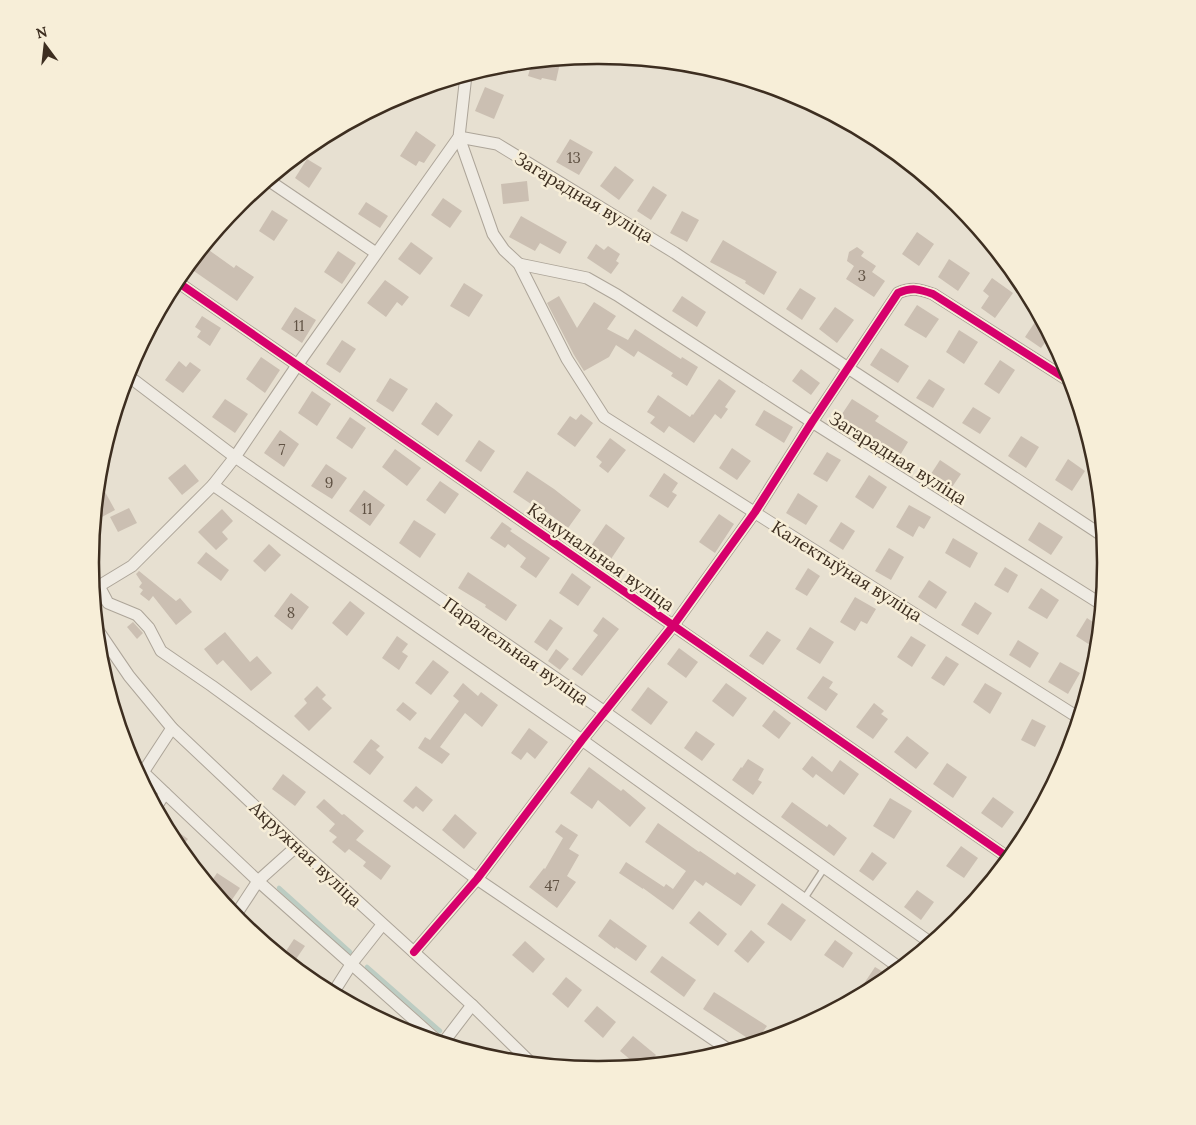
<svg xmlns="http://www.w3.org/2000/svg" width="1196" height="1125" viewBox="0 0 1196 1125" font-family="Lora,serif">
<style>
.lines{fill:none;stroke-linecap:round;stroke-linejoin:round}
.stream{stroke:#bcccc2;stroke-width:4.5}
.building{fill:#cbbfb2}
.lane-casing{stroke:#ada599;stroke-width:8}
.street-casing{stroke:#ada599;stroke-width:13}
.lane{stroke:#efebe3;stroke-width:5.5}
.street{stroke:#efebe3;stroke-width:11}
.cycleway-casing{stroke:#f7eed8;stroke-width:11}
.cycleway{stroke:#d6006c;stroke-width:8}
.labels{text-anchor:middle;dominant-baseline:central;stroke-width:5;stroke-linejoin:round;paint-order:stroke}
.number-label{font-size:15px;fill:#605244}
.street-label{font-size:18px;fill:#3d2e20;stroke:#f7eed8}
.rim{fill:none;stroke:#3d2e20;stroke-width:2.5}
</style>
<rect width="100%" height="100%" fill="#e7e0d1"/>
<g class="lines">
<g class="stream">
<polyline points="279,888 350,952"/>
<polyline points="367,967 440,1031"/>
<polyline points="457,1045 463,1049"/>
</g>
</g>
<g class="building">
<polygon points="548,60 560,63 556,81 542,78 541,80 528,76 532,62"/>
<polygon points="485,87 504,95 494,119 475,111"/>
<polygon points="416,131 436,145 424,163 419,161 416,166 400,156"/>
<polygon points="570,139 593,152 579,175 556,162"/>
<polygon points="307,159 322,168 309,188 295,178"/>
<polygon points="615,166 634,180 619,200 600,186"/>
<polygon points="527,181 529,201 503,204 501,184"/>
<polygon points="653,186 667,195 651,220 637,211"/>
<polygon points="443,198 462,211 450,228 431,215"/>
<polygon points="366,202 388,216 380,228 358,214"/>
<polygon points="272,210 288,220 274,241 259,231"/>
<polygon points="682,211 699,220 687,242 670,233"/>
<polygon points="521,216 567,242 560,254 540,243 535,251 509,237"/>
<polygon points="917,232 934,244 919,266 902,254"/>
<polygon points="723,240 777,272 764,295 745,283 746,281 710,262"/>
<polygon points="411,242 433,258 420,275 398,259"/>
<polygon points="596,244 604,250 608,246 620,254 616,261 619,263 611,274 587,258"/>
<polygon points="857,247 864,252 861,256 876,266 872,272 885,281 874,297 846,279 854,266 847,261 849,252"/>
<polygon points="206,248 234,268 236,265 254,277 237,301 191,269"/>
<polygon points="338,251 356,263 342,284 324,272"/>
<polygon points="949,259 970,273 958,291 938,277"/>
<polygon points="992,278 1013,293 995,318 981,308 989,296 983,291"/>
<polygon points="385,280 409,297 402,306 397,302 386,317 367,303"/>
<polygon points="464,283 483,295 469,317 450,306"/>
<polygon points="800,288 816,298 802,320 786,309"/>
<polygon points="559,296 577,328 594,302 616,316 607,329 628,340 635,329 681,359 682,357 698,367 687,386 671,376 673,373 638,351 634,357 616,345 609,357 584,371 574,355 547,303"/>
<polygon points="682,296 706,312 697,327 672,311"/>
<polygon points="917,305 939,319 926,338 904,325"/>
<polygon points="295,307 316,320 302,343 281,329"/>
<polygon points="835,307 854,320 837,343 819,329"/>
<polygon points="202,316 221,328 210,346 197,337 201,331 195,327"/>
<polygon points="1039,316 1050,336 1041,348 1025,337"/>
<polygon points="959,330 978,342 964,364 946,352"/>
<polygon points="342,340 356,349 340,373 326,364"/>
<polygon points="881,348 909,366 898,383 870,365"/>
<polygon points="261,357 280,370 265,393 246,379"/>
<polygon points="1000,360 1015,370 999,394 984,384"/>
<polygon points="179,361 186,367 190,362 201,370 183,393 165,380"/>
<polygon points="801,369 820,383 811,395 792,381"/>
<polygon points="390,378 408,389 393,412 376,401"/>
<polygon points="719,379 736,391 725,407 728,409 721,419 715,414 694,443 669,426 664,433 650,423 655,417 647,412 658,395 690,417 692,414 693,415"/>
<polygon points="929,379 945,389 933,408 916,398"/>
<polygon points="312,391 331,404 317,426 298,413"/>
<polygon points="225,399 248,414 235,433 212,417"/>
<polygon points="852,399 879,416 875,421 908,442 896,462 879,452 884,445 840,417"/>
<polygon points="436,402 453,415 438,436 421,424"/>
<polygon points="973,407 991,418 980,434 962,423"/>
<polygon points="764,410 793,427 784,443 755,425"/>
<polygon points="581,414 593,423 575,447 557,434 570,416 576,420"/>
<polygon points="350,417 366,428 352,449 336,438"/>
<polygon points="280,430 299,444 284,467 264,453"/>
<polygon points="1021,436 1039,447 1026,468 1008,456"/>
<polygon points="610,438 626,450 608,473 599,466 602,462 596,457"/>
<polygon points="479,440 495,451 481,472 465,461"/>
<polygon points="732,448 751,461 737,480 719,468"/>
<polygon points="395,449 421,468 407,486 382,467"/>
<polygon points="827,452 841,460 827,482 813,474"/>
<polygon points="1068,459 1085,471 1072,491 1055,480"/>
<polygon points="940,460 961,474 950,490 929,477"/>
<polygon points="185,464 199,481 182,495 168,478"/>
<polygon points="326,464 347,478 332,499 311,486"/>
<polygon points="527,471 554,489 581,510 568,528 541,508 540,510 513,492"/>
<polygon points="664,473 678,483 672,492 677,495 668,508 649,496"/>
<polygon points="869,475 887,487 873,509 855,497"/>
<polygon points="99,481 115,510 100,518 96,510"/>
<polygon points="440,481 459,494 445,514 426,500"/>
<polygon points="364,490 385,505 370,526 349,511"/>
<polygon points="798,493 818,506 806,525 786,513"/>
<polygon points="909,505 931,517 924,529 919,526 913,537 896,527"/>
<polygon points="129,508 137,523 118,532 110,517"/>
<polygon points="222,509 233,521 222,532 228,539 216,550 198,532"/>
<polygon points="719,514 734,524 715,553 699,542"/>
<polygon points="414,520 436,534 420,558 399,543"/>
<polygon points="502,522 512,529 510,531 550,558 536,578 520,567 526,558 508,544 505,548 490,538"/>
<polygon points="841,522 855,531 843,550 829,541"/>
<polygon points="1039,522 1063,537 1051,555 1028,540"/>
<polygon points="606,524 625,538 611,559 591,546"/>
<polygon points="953,538 978,553 970,568 945,553"/>
<polygon points="269,544 281,555 265,572 253,561"/>
<polygon points="889,548 904,557 891,580 875,571"/>
<polygon points="206,552 229,570 221,581 197,563"/>
<polygon points="1005,567 1018,575 1008,593 994,585"/>
<polygon points="808,568 820,576 807,596 795,589"/>
<polygon points="139,571 176,601 180,598 192,612 176,625 153,596 149,601 140,594 143,590 139,587 142,583 136,574"/>
<polygon points="468,572 517,605 506,621 485,607 486,605 458,588"/>
<polygon points="572,573 591,587 578,606 559,593"/>
<polygon points="929,580 947,592 936,609 918,597"/>
<polygon points="1041,588 1059,600 1047,619 1028,608"/>
<polygon points="291,593 309,607 292,630 274,616"/>
<polygon points="855,597 876,609 867,624 861,621 855,631 840,622"/>
<polygon points="350,601 365,613 347,636 332,623"/>
<polygon points="975,602 992,613 978,635 961,625"/>
<polygon points="603,617 619,629 582,676 572,669 598,635 593,631"/>
<polygon points="1087,618 1099,626 1099,632 1090,645 1076,636"/>
<polygon points="550,619 563,628 547,651 534,642"/>
<polygon points="133,622 143,633 137,639 127,627"/>
<polygon points="810,627 834,642 820,664 796,649"/>
<polygon points="767,631 781,640 763,665 749,656"/>
<polygon points="225,632 250,662 257,656 272,673 251,691 223,660 217,665 204,649"/>
<polygon points="397,636 408,644 402,652 408,656 399,670 382,658"/>
<polygon points="911,636 926,645 912,667 897,657"/>
<polygon points="1018,640 1039,653 1030,668 1009,655"/>
<polygon points="679,648 698,662 686,678 667,664"/>
<polygon points="556,649 569,659 560,670 548,661"/>
<polygon points="946,656 959,664 944,686 931,678"/>
<polygon points="433,660 449,672 431,695 415,683"/>
<polygon points="1060,662 1080,673 1068,694 1048,682"/>
<polygon points="823,676 833,682 829,688 838,694 826,711 807,698"/>
<polygon points="463,683 478,696 481,692 498,705 482,727 465,713 440,747 450,754 442,764 418,748 425,737 430,740 459,701 453,696"/>
<polygon points="726,683 747,698 733,717 712,701"/>
<polygon points="985,683 1002,693 990,714 973,702"/>
<polygon points="317,686 326,695 322,699 332,708 309,731 294,716 307,703 304,699"/>
<polygon points="648,687 668,702 651,725 631,710"/>
<polygon points="403,702 417,713 410,721 396,710"/>
<polygon points="874,703 884,711 881,714 888,719 873,739 856,727"/>
<polygon points="774,710 791,723 779,739 762,726"/>
<polygon points="1032,719 1046,726 1035,747 1021,740"/>
<polygon points="529,728 548,742 535,759 527,752 521,760 511,753"/>
<polygon points="696,731 715,744 702,761 684,748"/>
<polygon points="907,736 929,753 916,769 894,752"/>
<polygon points="371,739 380,746 376,750 384,757 370,775 353,762"/>
<polygon points="812,756 832,772 840,760 859,774 844,795 816,774 813,778 802,769"/>
<polygon points="748,759 764,769 758,780 762,782 753,795 732,780 741,767 742,768"/>
<polygon points="947,763 967,777 953,798 933,784"/>
<polygon points="589,767 621,791 623,789 646,808 630,827 598,800 592,809 570,793"/>
<polygon points="283,774 306,792 295,806 272,789"/>
<polygon points="416,786 433,800 423,812 416,806 413,809 403,801"/>
<polygon points="993,797 1014,812 1002,828 981,813"/>
<polygon points="890,798 912,811 894,839 873,826"/>
<polygon points="324,799 342,815 344,814 364,831 356,840 391,866 381,880 363,866 366,862 349,849 345,853 332,842 337,837 329,831 335,824 316,807"/>
<polygon points="792,802 827,827 829,824 847,838 834,856 781,817"/>
<polygon points="455,814 477,833 464,849 442,830"/>
<polygon points="164,822 188,839 180,849 176,844"/>
<polygon points="658,823 699,852 700,851 735,875 737,872 756,885 741,906 706,882 703,886 695,880 673,910 643,888 643,889 619,873 626,862 664,887 666,884 673,889 686,871 645,842"/>
<polygon points="561,824 578,835 569,849 579,855 567,876 576,882 557,908 529,887 544,868 545,869 563,838 555,832"/>
<polygon points="961,846 978,858 964,878 946,866"/>
<polygon points="872,852 887,863 873,881 859,871"/>
<polygon points="217,873 240,888 227,907 209,885"/>
<polygon points="917,890 934,902 921,920 904,907"/>
<polygon points="782,903 806,920 791,941 767,924"/>
<polygon points="699,911 727,934 718,946 689,923"/>
<polygon points="610,919 647,946 636,961 616,947 615,949 598,936"/>
<polygon points="751,930 765,942 748,963 734,951"/>
<polygon points="294,939 305,946 292,965 282,957"/>
<polygon points="835,940 853,953 843,968 824,955"/>
<polygon points="525,941 545,959 533,973 512,955"/>
<polygon points="662,956 696,980 684,997 650,972"/>
<polygon points="875,967 890,976 880,985 870,990 863,985"/>
<polygon points="566,977 582,990 568,1008 552,994"/>
<polygon points="714,992 767,1026 755,1043 703,1009"/>
<polygon points="597,1006 616,1022 603,1038 584,1021"/>
<polygon points="633,1036 656,1055 647,1065 638,1066 620,1051"/>
</g>
<g class="lines">
<defs>
<g id="lane">
<polyline points="130,758 143,772"/>
<polyline points="804,899 825,867"/>
</g>
<g id="street">
<polyline points="459,137 493,234 504,250 519,264 567,359 604,417 1079,718"/>
<polyline points="459,137 497,144 675,253 848,368 1103,536"/>
<polyline points="268,180 376,253"/>
<polyline points="519,264 587,278 617,295 812,422 1101,604"/>
<polyline points="176,281 1009,858"/>
<polyline points="127,375 235,457 605,712 931,943"/>
<polyline points="213,485 582,740 900,968"/>
<polyline points="99,586 108,603 137,615 149,628 161,651 212,686 477,879 729,1050"/>
<polyline points="93,587 99,586 132,566 213,485 235,457 298,364 459,137 466,75"/>
<polyline points="97,629 129,676 172,728 297,846 472,1005 531,1063"/>
<polyline points="143,772 165,793 156,807"/>
<polyline points="140,777 172,728"/>
<polyline points="165,793 258,881 439,1042"/>
<polyline points="235,916 258,881 297,846"/>
<path d="M414 952 477 879 582 740 673 626 755 512 812 422 898 293C912 287 919 289 933 294L1071 382"/>
<polyline points="333,993 352,963 382,925"/>
<polyline points="443,1043 472,1005"/>
</g>
</defs>
<use href="#lane" class="lane-casing"/>
<use href="#street" class="street-casing"/>
<use href="#lane" class="lane"/>
<use href="#street" class="street"/>
<defs>
<g id="cycleway">
<polyline points="176,281 1009,858"/>
<path d="M414 952 477 879 582 740 673 626 755 512 812 422 898 293C912 287 919 289 933 294L1071 382"/>
</g>
</defs>
<use href="#cycleway" class="cycleway-casing"/>
<use href="#cycleway" class="cycleway"/>
</g>
<g class="labels">
<g class="number-label">
<text x="574" y="157">13</text>
<text x="862" y="275">3</text>
<text x="299" y="325">11</text>
<text x="282" y="449">7</text>
<text x="329" y="482">9</text>
<text x="367" y="508">11</text>
<text x="291" y="612">8</text>
<text x="552" y="885">47</text>
</g>
<g class="street-label">
<text transform="translate(584 197) rotate(31)">Загарадная вуліца</text>
<text transform="translate(898 458) rotate(32)">Загарадная вуліца</text>
<text transform="translate(601 557) rotate(35)">Камунальная вуліца</text>
<text transform="translate(847 571) rotate(32)">Калектыўная вуліца</text>
<text transform="translate(516 651) rotate(35)">Паралельная вуліца</text>
<text transform="translate(306 854) rotate(43)">Акружная вуліца</text>
</g>
</g>
<path d="M0 0H1196V1125H0ZM597 64H599A498 498 0 0 1 1097 562V563A498 498 0 0 1 599 1061H597A498 498 0 0 1 99 563V562A498 498 0 0 1 597 64Z" fill="#f7eed8" fill-rule="evenodd"/>
<path class="rim" d="M597 64H599A498 498 0 0 1 1097 562V563A498 498 0 0 1 599 1061H597A498 498 0 0 1 99 563V562A498 498 0 0 1 597 64Z"/>
<g transform="translate(45 45) rotate(345)" stroke="#f7eed8" stroke-width="4" paint-order="stroke">
<path d="M0-4L9 19L0 12L-9 19Z" fill="#3d2e20"/>
<text y="-8" font-size="14" font-weight="bold" text-anchor="middle" fill="#3d2e20">N</text>
</g>
</svg>
